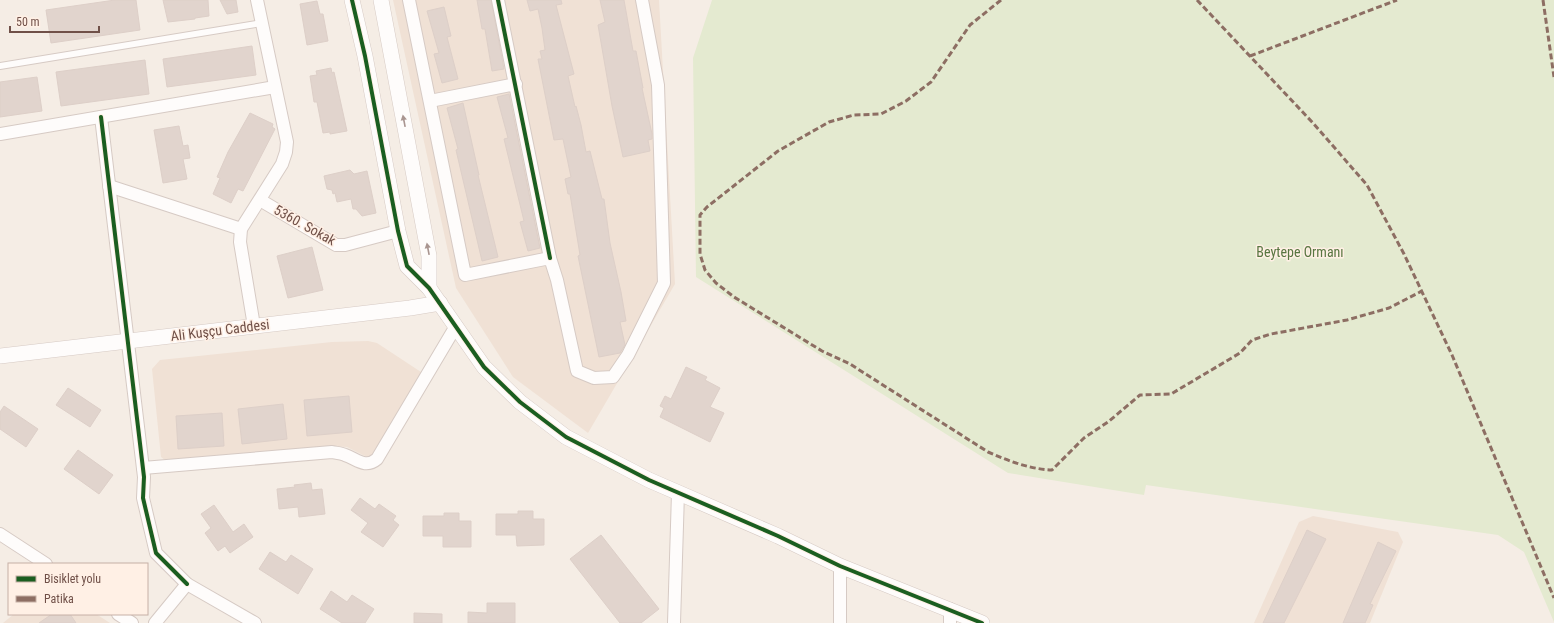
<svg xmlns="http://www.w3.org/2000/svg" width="1554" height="623" viewBox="0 0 1554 623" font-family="'Roboto Condensed',sans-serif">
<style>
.residential{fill:#f0e1d5}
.green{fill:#e4ead0}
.building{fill:#e1d4cd;stroke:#ddcfc8}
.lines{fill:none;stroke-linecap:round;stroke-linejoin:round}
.service-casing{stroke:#d6cac4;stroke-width:8}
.minor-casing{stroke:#d6cac4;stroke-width:14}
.tertiary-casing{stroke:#d6cac4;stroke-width:16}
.service{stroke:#fefcfb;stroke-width:6}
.minor{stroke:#fefcfb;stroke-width:12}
.tertiary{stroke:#fefcfb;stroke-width:15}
.quiet{stroke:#8d6e63;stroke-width:3;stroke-dasharray:6 3;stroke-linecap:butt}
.cycleway-casing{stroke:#fff0e5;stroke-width:6}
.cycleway{stroke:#1b5e20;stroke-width:4}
.oneway{fill:#a99590}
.labels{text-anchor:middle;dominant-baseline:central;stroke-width:3;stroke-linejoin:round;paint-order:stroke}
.street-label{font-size:14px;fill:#705048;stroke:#fff0e5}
.park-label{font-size:14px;fill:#597641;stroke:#fff0e5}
</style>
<rect width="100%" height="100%" fill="#f5ede5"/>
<g class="residential">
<polygon points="393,0 659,0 675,284 588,433 513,377 456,288"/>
<polygon points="368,341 377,343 424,374 371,459 347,447 333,446 169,463 161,457 152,369 160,360 332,342"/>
<polygon points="1313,516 1398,532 1403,542 1370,623 1254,623 1299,522"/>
<polygon points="14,614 96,614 110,623 3,623"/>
</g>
<polygon class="green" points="712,0 1554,0 1554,622 1524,552 1498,535 1146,485 1144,495 1008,473 696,277 693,58"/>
<g class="building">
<polygon points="115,0 136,0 140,30 51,43 46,10"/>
<polygon points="163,0 208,0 209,16 195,18 195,19 168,22"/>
<polygon points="220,0 236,0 238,12 227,14"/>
<polygon points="477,0 491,0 504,69 492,71 485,29 482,29"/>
<polygon points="527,0 561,0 562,4 556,5 574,74 568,76 575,107 576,106 581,125 586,152 590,151 602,199 604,199 610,243 621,292 626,321 620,322 625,345 620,353 599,357 578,256 580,255 570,194 568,194 565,179 571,177 563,139 554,140 538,59 542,59 540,51 545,50 542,28 538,9 530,11"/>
<polygon points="600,0 624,0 633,51 636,51 643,88 642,88 652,134 652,139 648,140 650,151 623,157 612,106 598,25 605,22"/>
<polygon points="317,1 320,14 323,14 328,41 307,45 300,4"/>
<polygon points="444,7 451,36 447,37 458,79 442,83 434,54 439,53 427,11"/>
<polygon points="252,46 256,75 167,87 163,59"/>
<polygon points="145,60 149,94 61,106 56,72"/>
<polygon points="331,68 332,73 334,72 347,131 330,134 330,132 323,133 317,102 314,102 310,76 317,75 316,71"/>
<polygon points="37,77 42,111 0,117 0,82"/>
<polygon points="509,94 540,248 528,251 520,222 524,221 504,139 508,138 497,97"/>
<polygon points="463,103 479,175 478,175 498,257 482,261 456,150 458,149 447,108"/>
<polygon points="250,113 273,124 272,127 275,129 243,191 238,189 231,203 213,194 220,178 217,177 228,152"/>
<polygon points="179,126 183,146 188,145 190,158 183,159 187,179 163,183 154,130"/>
<polygon points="350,170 354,174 367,171 376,213 362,216 356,209 353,209 351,199 337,202 335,193 333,194 332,190 327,189 324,176"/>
<polygon points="312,247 323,290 288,298 277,256"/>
<polygon points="686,367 707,377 705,380 720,388 710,407 724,413 710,442 660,417 664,408 660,406 665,396 671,399"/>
<polygon points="68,388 101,410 90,427 56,405"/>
<polygon points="349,396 352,432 307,436 304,400"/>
<polygon points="283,404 287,439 242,444 238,409"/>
<polygon points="4,406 38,429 26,447 0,429 0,412"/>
<polygon points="222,413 224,446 178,449 176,416"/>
<polygon points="78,450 113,475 99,494 64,469"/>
<polygon points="311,483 312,490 322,489 325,514 299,517 298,507 279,509 277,489 295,487 294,485"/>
<polygon points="360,498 375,509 379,504 396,516 393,520 399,525 383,547 361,532 368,523 351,510"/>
<polygon points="214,505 233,532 244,524 253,537 230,553 225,546 218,551 205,533 211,528 201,514"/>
<polygon points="518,511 533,511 533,519 544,519 544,545 517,546 516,535 496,535 496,514 518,514"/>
<polygon points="444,513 459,513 459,521 471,521 471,547 443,547 443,536 423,536 423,516 444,516"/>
<polygon points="1307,530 1326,539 1284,623 1263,623"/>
<polygon points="601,535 659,609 641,623 620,623 570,559"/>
<polygon points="1378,542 1396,551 1370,604 1373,605 1365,623 1343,623"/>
<polygon points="270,552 286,562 291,555 313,569 298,594 259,569"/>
<polygon points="331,591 347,602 352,595 374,609 365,623 342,623 320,609"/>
<polygon points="487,603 515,603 515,623 468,623 468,612 487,613"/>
<polygon points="414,613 442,614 442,623 414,623"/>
<polygon points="52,614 70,614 76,623 39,623"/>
</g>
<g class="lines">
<defs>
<polyline id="service" points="0,66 262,23"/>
<g id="minor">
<polyline points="409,0 465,275 550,258 557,280 577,371 594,378 613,377 628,355 664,283 658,85 642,0"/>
<polyline points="498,0 550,258"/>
<polyline points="430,101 516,84"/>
<polyline points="101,117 144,477 143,498 156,553 187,584"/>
<polyline points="0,134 275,87"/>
<polyline points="109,186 241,229"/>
<polyline points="260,200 336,245 345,245 398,231"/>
<polyline points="254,326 240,242 241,229 282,164 286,152 287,142 257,0"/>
<path d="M143 468 332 452C336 453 341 453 345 455 357 459 365 469 377 459L456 326"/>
<polyline points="0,534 46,564"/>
<polyline points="840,566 840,623"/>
<polyline points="950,609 950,623"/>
<polyline points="118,614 132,623"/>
<polyline points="155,623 187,584 255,623"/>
<polyline points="674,623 678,493"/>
</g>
<g id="tertiary">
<polyline points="352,0 365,56 398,231 407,266 429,288 484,367 520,402 566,437 649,480 778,536 840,566 982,623"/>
<polyline points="381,0 429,256 429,288"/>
<polyline points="0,356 410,308 440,303"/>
</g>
</defs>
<use href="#service" class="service-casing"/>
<use href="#minor" class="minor-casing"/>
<use href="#tertiary" class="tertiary-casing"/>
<use href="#service" class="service"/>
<use href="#minor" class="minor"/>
<use href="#tertiary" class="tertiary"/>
<g class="quiet">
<path d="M1001 0 970 25 931 82 906 101 881 114 854 115 829 122 778 151 707 207 700 215V254L705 270 716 283 734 297 822 351 850 364 988 452C1009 461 1029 469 1052 470L1084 438 1108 422 1140 395 1171 394 1240 353 1252 340 1271 334 1347 320 1389 308 1422 291"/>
<polyline points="1197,0 1313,123 1367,185 1404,254 1452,355 1554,598"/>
<polyline points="1543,0 1554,77"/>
<polyline points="1250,56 1397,0"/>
</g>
<defs>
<g id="cycleway">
<polyline points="352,0 365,56 398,231 407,266 429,288 484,367 520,402 566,437 649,480 778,536 840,566 982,623"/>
<polyline points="498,0 550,258"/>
<polyline points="101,117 144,477 143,498 156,553 187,584"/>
</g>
</defs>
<use href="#cycleway" class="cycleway-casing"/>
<use href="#cycleway" class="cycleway"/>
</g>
<defs><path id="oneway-solid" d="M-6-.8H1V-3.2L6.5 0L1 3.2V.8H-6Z"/></defs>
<g class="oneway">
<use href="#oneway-solid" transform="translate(404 121) rotate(-101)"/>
<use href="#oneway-solid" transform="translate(428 249) rotate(-101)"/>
</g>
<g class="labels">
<g class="street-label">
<text transform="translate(305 225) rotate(29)">5360. Sokak</text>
<text transform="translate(220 330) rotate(-7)">Ali Kuşçu Caddesi</text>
</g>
<g class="park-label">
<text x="1300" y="252">Beytepe Ormanı</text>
</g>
</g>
<rect x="8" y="563" width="140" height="52" fill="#fff0e5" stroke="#c6b0a6"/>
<rect x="16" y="576" width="20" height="6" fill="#1b5e20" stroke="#c6b0a6"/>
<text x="44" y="583" font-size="12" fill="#705048">Bisiklet yolu</text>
<rect x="16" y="596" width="20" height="6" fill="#8d6e63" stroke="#c6b0a6"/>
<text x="44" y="603" font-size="12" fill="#705048">Patika</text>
<path d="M10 26v6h89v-6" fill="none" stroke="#705048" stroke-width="2"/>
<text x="16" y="26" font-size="12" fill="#705048" stroke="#fff0e5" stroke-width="3" paint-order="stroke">50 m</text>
</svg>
